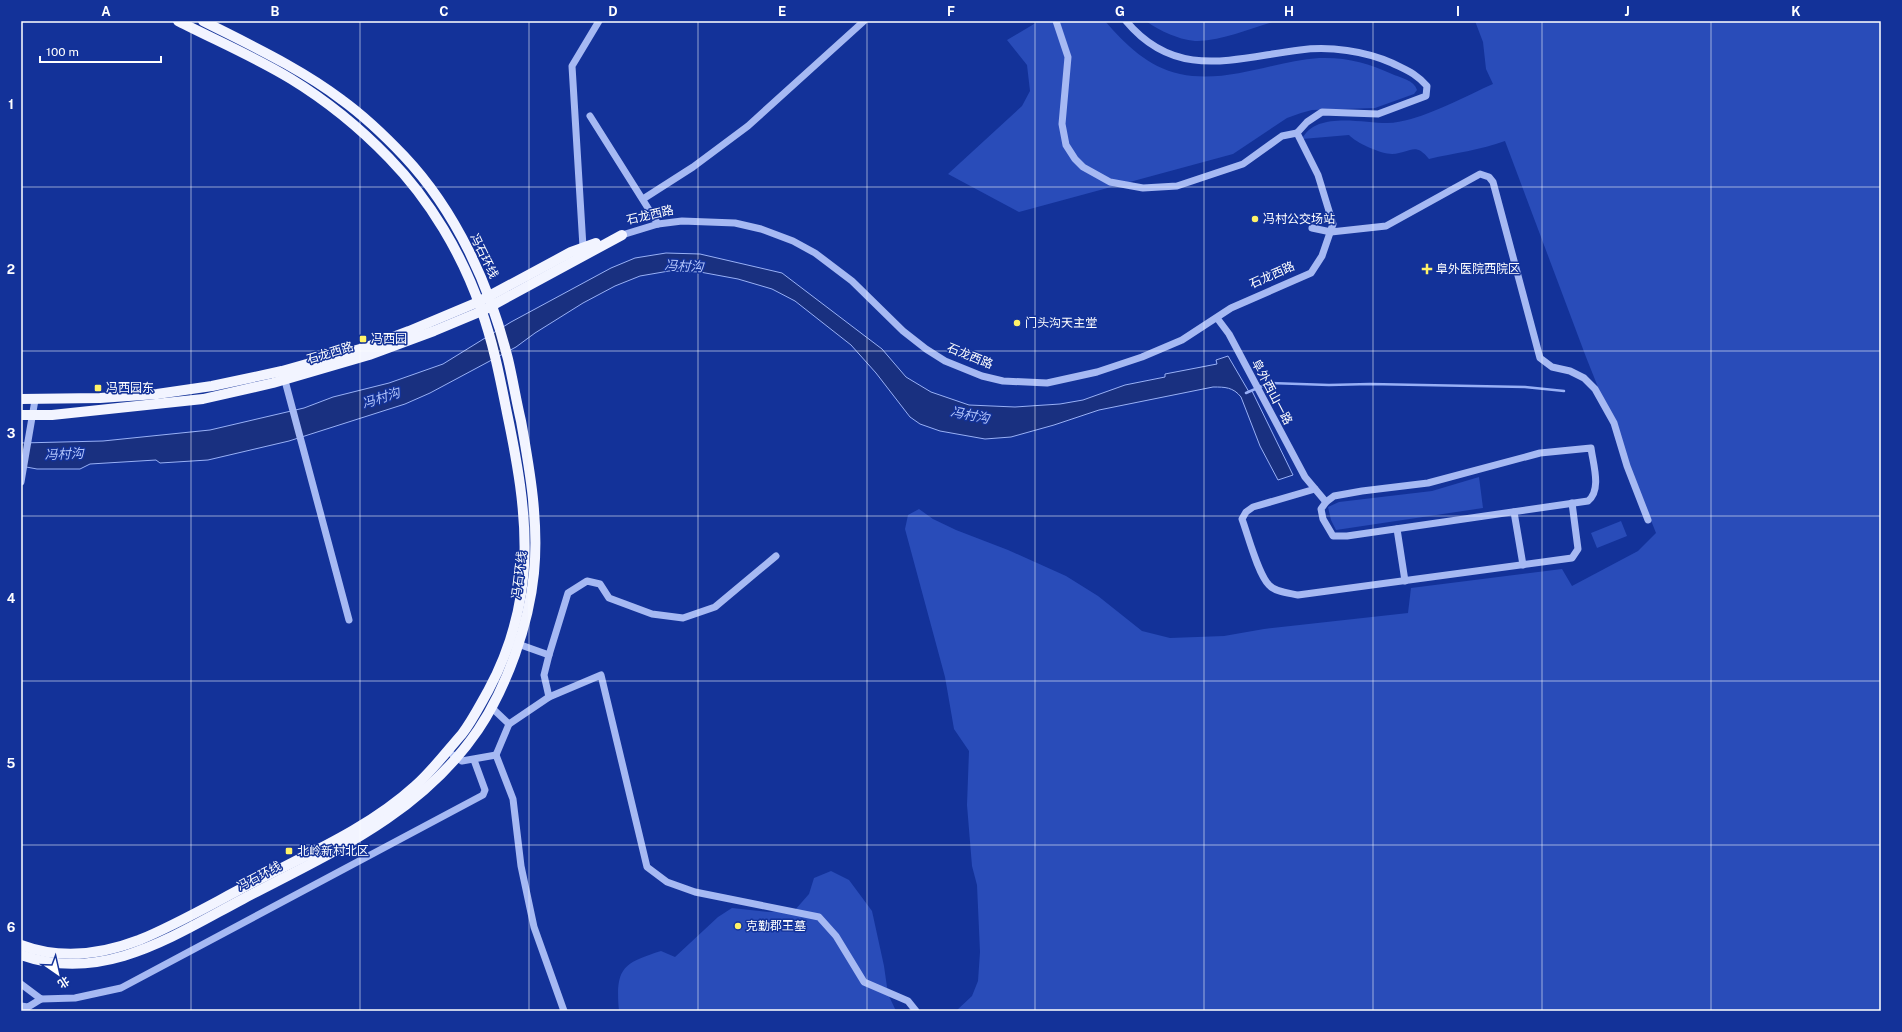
<svg xmlns="http://www.w3.org/2000/svg" width="1902" height="1032" viewBox="0 0 1902 1032" font-family="'Public Sans','Noto Sans SC',sans-serif">
<style>
.green{fill:#294cb9}
.water{fill:#193080;stroke:#98b0f6}
.lines{fill:none;stroke-linecap:round;stroke-linejoin:round}
.stream{stroke:#98b0f6;stroke-width:2.5}
.minor{stroke:#a6b9f3;stroke-width:7}
.major{stroke:#f2f4ff;stroke-width:10}
.grid{fill:none;stroke:#fff;stroke-width:1;stroke-opacity:0.55}
.poi-dot{fill:#fff268;stroke:#133299;stroke-width:1.5}
.labels{text-anchor:middle;dominant-baseline:central;stroke-width:3;stroke-linejoin:round;paint-order:stroke}
.street-label{font-size:12px;fill:#fff;stroke:#133299}
.poi-label{font-size:12px;fill:#fff;stroke:#133299;text-anchor:start}
.water-label{font-size:13px;font-style:italic;fill:#b2c4fa;stroke:#133299}
.neatline{fill:none;stroke:#fff;stroke-width:1.5}
.grid-label{font-size:13px;text-anchor:middle;font-weight:bold;fill:#fff}
</style>
<rect width="100%" height="100%" fill="#133299"/>
<g class="green">
<path d="M1039 21H1105C1126 45 1148 67 1180 74 1227 84 1273 61 1319 58 1347 57 1368 63 1392 74 1401 78 1414 80 1417 90L1414 94 1375 108 1312 110 1301 113 1287 118 1233 154 1019 212 948 174 1022 106 1030 91 1027 65 1007 40Z"/>
<path d="M1146 21H1276C1251 28 1224 40 1198 41 1182 41 1159 31 1146 21Z"/>
<path d="M1475 21H1881V1011H956L972 996 978 981 980 952 977 885 972 866 967 805 969 751 954 729 945 677 905 529 908 515 919 509 933 519 956 530 1008 550 1066 576 1098 596 1142 631 1170 638 1224 636 1264 629 1408 613 1411 588 1562 569 1572 586 1638 551 1656 533 1586 357 1505 141C1481 150 1454 153 1429 159 1415 141 1410 153 1392 154 1381 154 1356 143 1349 135L1302 139C1316 111 1362 123 1387 123 1395 123 1403 121 1411 119 1439 111 1466 96 1493 84L1486 69 1483 42Z"/>
<polygon points="1479,477 1483,508 1336,530 1331,520 1328,507 1339,502 1432,491"/>
<polygon points="1621,521 1627,536 1597,548 1591,533"/>
<path d="M831 871 849 880 872 911 884 966 888 994 896 1011H619C615 968 623 963 661 951L675 957 718 917 732 908 769 912 795 910 809 894 814 878Z"/>
</g>
<path class="water" d="M666 253 700 254 782 273 882 349 906 377 931 392 969 405 1015 407 1060 404 1083 400 1125 385 1165 377V374L1217 364 1216 360 1228 356 1249 392 1252 391 1293 475 1278 480 1260 446 1241 397C1233 387 1225 387 1213 387L1099 410 1054 425 1011 437 985 439 940 431 920 424 910 417 876 373 851 345 795 301 772 289 738 279 700 272 669 271 640 276 615 286 583 303 535 333 516 347 430 393 405 404 289 441 208 460 160 463 156 460 90 464 80 469H37L21 466V443L103 441 210 430 304 408 333 397 389 383 443 364 511 322 611 268 635 258Z"/>
<g class="lines">
<polyline class="stream" points="1246,393 1269,383 1329,385 1370,384 1525,387 1564,391"/>
<g class="minor">
<polyline points="1056,21 1068,57 1062,124 1066,145 1075,159 1083,167 1110,182 1143,188 1177,186 1243,164 1282,136 1297,133"/>
<polyline points="590,116 658,224"/>
<polyline points="643,199 693,167 748,126 864,21"/>
<polyline points="1312,228 1331,232 1386,226 1480,174 1489,177 1493,182 1540,358 1552,367 1570,371 1584,378 1595,389 1614,423 1627,466 1648,520"/>
<path d="M622 235 658 224 682 221 735 223 761 229 793 241 815 253 852 281 903 331 926 349 945 361 982 376 1003 381 1047 383 1097 372 1142 357 1182 340 1231 308 1311 273 1322 256 1333 224 1318 175 1297 133 1307 122 1322 112 1378 114 1426 96 1427 86C1415 73 1408 71 1392 63 1365 51 1330 46 1300 50 1234 58 1176 81 1126 21"/>
<polyline points="583,247 572,66 599,21"/>
<polyline points="1217,318 1229,334 1305,477 1326,502"/>
<polyline points="284,377 349,620"/>
<path d="M1591 448C1593 464 1602 490 1588 501L1347 536H1333L1323 519 1321 509 1326 502 1334 496 1362 491 1428 483 1540 453Z"/>
<polyline points="21,482 35,400"/>
<path d="M1315 489 1253 507 1246 512 1242 519C1248 535 1258 574 1269 585 1275 592 1289 593 1298 595L1572 558 1578 549 1572 503"/>
<polyline points="1514,512 1523,565"/>
<polyline points="1397,529 1405,581"/>
<polyline points="518,644 549,655"/>
<polyline points="549,697 601,675 647,867 667,882 695,892 819,917 836,936 864,982 908,1001 916,1011"/>
<polyline points="491,707 509,724"/>
<polyline points="453,755 462,761 496,755 513,799 521,866 534,927 564,1011"/>
<polyline points="496,755 509,724 549,697 544,675 549,655 568,593 587,581 600,584 609,598 652,614 683,618 715,607 776,556"/>
<polyline points="21,984 41,999 75,998 121,988 483,795 485,790 474,760"/>
<polyline points="21,1006 28,1007 41,999"/>
</g>
<g class="major">
<polyline points="21,399 100,398 157,394 212,386 282,371 367,347 409,331 478,302 571,252 596,243"/>
<polyline points="21,415 52,415 203,399 273,383 369,355 434,331 482,311 622,235"/>
<path d="M21 945C61 960 100 955 139 940 178 924 215 902 252 883 308 854 369 828 415 786 432 771 447 751 462 734 472 721 480 705 488 691 539 597 528 513 507 413 500 378 493 342 481 309 462 254 430 200 389 158 360 128 327 101 291 79 255 57 215 40 178 21"/>
<path d="M21 955C103 984 173 936 243 899 330 853 420 815 478 730 507 687 529 624 534 573 539 522 530 471 521 421 516 400 513 380 508 359 490 286 456 211 404 156 385 136 364 116 342 100 300 68 250 45 203 21"/>
</g>
</g>
<path class="grid" d="M191 21V1011M360 21V1011M529 21V1011M698 21V1011M867 21V1011M1035 21V1011M1204 21V1011M1373 21V1011M1542 21V1011M1711 21V1011M21 187H1881M21 351H1881M21 516H1881M21 681H1881M21 845H1881"/>
<g class="poi-dot">
<circle cx="1255" cy="219" r="4"/>
<path d="M1425 263h4v4h4v4h-4v4h-4v-4h-4v-4h4z"/>
<circle cx="1017" cy="323" r="4"/>
<rect x="359" y="335" width="8" height="8" rx="2"/>
<rect x="94" y="384" width="8" height="8" rx="2"/>
<rect x="285" y="847" width="8" height="8" rx="2"/>
<circle cx="738" cy="926" r="4"/>
</g>
<g class="labels">
<g class="street-label">
<text transform="translate(650 215) rotate(-13)">石龙西路</text>
<text transform="translate(484 256) rotate(64)">冯石环线</text>
<text transform="translate(1272 275) rotate(-24)">石龙西路</text>
<text transform="translate(330 353) rotate(-17)">石龙西路</text>
<text transform="translate(970 356) rotate(22)">石龙西路</text>
<text transform="translate(1272 392) rotate(62)">阜外西山一路</text>
<text transform="translate(519 575) rotate(-83)">冯石环线</text>
<text transform="translate(259 876) rotate(-28)">冯石环线</text>
</g>
<g class="poi-label">
<text x="1263" y="219">冯村公交场站</text>
<text x="1436" y="269">阜外医院西院区</text>
<text x="1025" y="323">门头沟天主堂</text>
<text x="371" y="339">冯西园</text>
<text x="106" y="388">冯西园东</text>
<text x="297" y="851">北岭新村北区</text>
<text x="746" y="926">克勤郡王墓</text>
</g>
<g class="water-label">
<text transform="translate(684 266) rotate(3)">冯村沟</text>
<text transform="translate(381 398) rotate(-18)">冯村沟</text>
<text transform="translate(970 415) rotate(11)">冯村沟</text>
<text transform="translate(64 454) rotate(-2)">冯村沟</text>
</g>
</g>
<rect width="1902" height="1032" fill="none" stroke="#133299" stroke-width="44"/>
<g transform="translate(58 974) rotate(146)" stroke="#133299" stroke-width="3" paint-order="stroke">
<path d="M0-3L7 15L0 10L-7 15Z" fill="#ffffff"/>
<text y="-6" font-size="11" font-weight="bold" text-anchor="middle" fill="#ffffff">北</text>
</g>
<path d="M40 56v6h121v-6" fill="none" stroke="#ffffff" stroke-width="2"/>
<text x="46" y="56" font-size="12" fill="#ffffff" stroke="#133299" stroke-width="3" paint-order="stroke">100 m</text>
<rect x="22" y="22" width="1858" height="988" class="neatline"/>
<g class="grid-label">
<text x="106" y="16">A</text>
<text x="275" y="16">B</text>
<text x="444" y="16">C</text>
<text x="613" y="16">D</text>
<text x="782" y="16">E</text>
<text x="951" y="16">F</text>
<text x="1120" y="16">G</text>
<text x="1289" y="16">H</text>
<text x="1458" y="16">I</text>
<text x="1627" y="16">J</text>
<text x="1796" y="16">K</text>
<text x="11" y="109">1</text>
<text x="11" y="274">2</text>
<text x="11" y="438">3</text>
<text x="11" y="603">4</text>
<text x="11" y="768">5</text>
<text x="11" y="932">6</text>
</g>
</svg>
